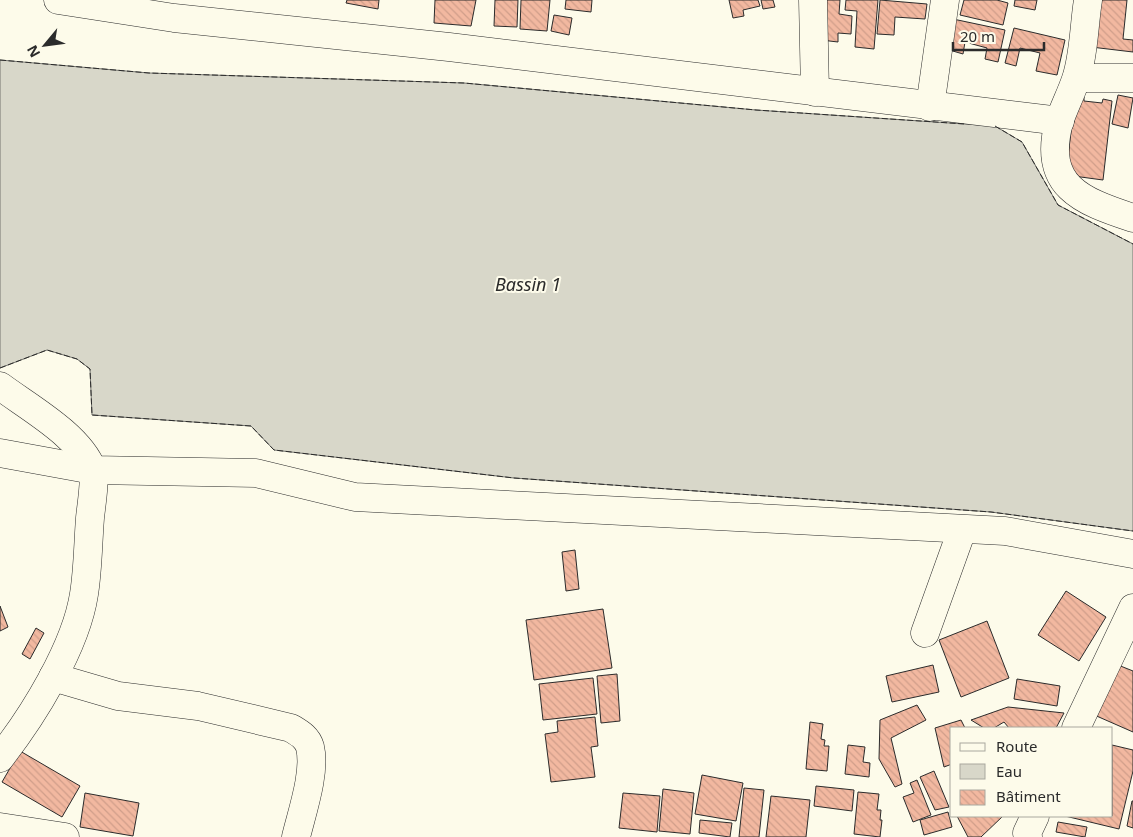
<svg xmlns="http://www.w3.org/2000/svg" width="1133" height="837" viewBox="0 0 1133 837" font-family="'Noto Sans',sans-serif">
<style>
.water{fill:#d8d7c9;stroke:#74746e}
.building{fill:url(#building-back-hatch);stroke:#2b2b2b}
.lines{fill:none;stroke-linecap:round;stroke-linejoin:round}
.street-casing{stroke:#2b2b2b;stroke-width:29}
.street{stroke:#fdfbea;stroke-width:28}
.fence{stroke:#2b2b2b;stroke-width:1;stroke-dasharray:6 2.5;stroke-linecap:butt}
.labels{text-anchor:middle;dominant-baseline:central;stroke-width:4;stroke-linejoin:round;paint-order:stroke}
.water-label{font-size:18px;font-style:italic;fill:#2b2b2b;stroke:#fdfbea}
</style>
<defs>
<pattern id="building-back-hatch" width="6" height="6" patternUnits="userSpaceOnUse" patternTransform="scale(1.25)"><rect width="6" height="6" fill="#f2b8a0"/><path d="M-1 5l2 2M0 0l6 6M5-1l2 2" fill="none" stroke="#d09e8a"/></pattern>
</defs>
<rect width="100%" height="100%" fill="#fdfbea"/>
<polygon class="water" points="0,60 149,73 464,83 756,110 995,126 1022,142 1058,205 1133,244 1133,531 991,512 514,478 274,450 251,426 92,415 90,369 77,359 47,350 0,368"/>
<g class="building">
<polygon points="347,0 379,0 378,9 346,3"/>
<polygon points="435,0 476,0 471,26 434,23"/>
<polygon points="495,0 518,0 517,27 494,26"/>
<polygon points="521,0 550,0 547,31 520,29"/>
<polygon points="566,0 592,0 591,12 565,9"/>
<polygon points="729,0 758,0 760,6 743,10 744,16 733,18"/>
<polygon points="761,0 773,0 775,7 763,9"/>
<polygon points="824,0 840,0 839,14 852,16 851,34 838,33 838,42 821,40"/>
<polygon points="846,0 878,0 874,49 855,47 857,11 845,10"/>
<polygon points="880,0 927,4 925,19 895,17 894,35 877,34"/>
<polygon points="964,0 997,0 1008,3 1003,25 960,15"/>
<polygon points="1015,0 1037,0 1035,10 1014,6"/>
<polygon points="1097,0 1127,0 1123,39 1133,40 1133,52 1091,47"/>
<polygon points="554,15 572,18 569,35 551,31"/>
<polygon points="953,19 1005,30 998,62 985,59 987,48 965,42 963,54 946,49"/>
<polygon points="1014,28 1065,40 1057,75 1036,71 1040,53 1020,48 1016,66 1005,63"/>
<polygon points="1118,95 1133,98 1128,128 1112,124"/>
<polygon points="1075,96 1084,97 1084,101 1102,103 1103,99 1112,101 1103,180 1066,175"/>
<polygon points="575,550 579,589 566,591 562,552"/>
<polygon points="1066,591 1106,617 1079,661 1038,635"/>
<polygon points="0,606 8,627 0,631"/>
<polygon points="603,609 612,668 534,680 526,620"/>
<polygon points="987,621 1009,678 961,697 939,640"/>
<polygon points="36,628 44,633 30,659 22,654"/>
<polygon points="1113,663 1133,671 1133,732 1092,714"/>
<polygon points="933,665 939,692 892,702 886,676"/>
<polygon points="617,674 620,721 601,723 597,676"/>
<polygon points="593,678 597,714 543,720 539,684"/>
<polygon points="1017,679 1060,686 1057,706 1014,699"/>
<polygon points="917,705 926,720 891,738 902,784 895,787 879,759 880,720"/>
<polygon points="1008,707 1064,713 1056,728 1009,728 1004,722 994,728 984,728 971,720"/>
<polygon points="595,717 598,746 591,747 595,777 551,782 545,734 558,732 557,721"/>
<polygon points="961,720 965,728 952,728 952,764 944,767 935,728"/>
<polygon points="810,722 823,724 821,739 825,740 824,746 829,746 827,771 806,769"/>
<polygon points="848,745 865,747 863,762 870,763 869,777 845,774"/>
<polygon points="1112,745 1133,750 1133,771 1119,829 1065,816 1112,816"/>
<polygon points="20,751 80,786 62,817 2,782"/>
<polygon points="934,771 949,807 935,810 920,777"/>
<polygon points="702,775 743,783 736,821 695,814"/>
<polygon points="917,780 931,815 913,822 903,797 914,793 910,783"/>
<polygon points="816,786 854,790 852,811 814,806"/>
<polygon points="744,788 764,790 759,837 739,837"/>
<polygon points="663,789 694,793 690,834 659,831"/>
<polygon points="858,792 879,794 877,810 881,810 880,820 882,820 880,837 854,834"/>
<polygon points="85,793 139,803 133,836 80,827"/>
<polygon points="623,793 660,796 657,832 619,828"/>
<polygon points="771,796 810,800 806,837 766,837"/>
<polygon points="1132,801 1133,801 1133,828 1127,826"/>
<polygon points="948,812 952,827 924,835 920,820"/>
<polygon points="957,816 1003,816 981,837 968,837"/>
<polygon points="700,820 732,823 730,837 699,833"/>
<polygon points="1058,822 1087,827 1085,837 1056,832"/>
</g>
<g class="lines">
<defs>
<g id="street">
<polyline points="58,0 174,18 449,47 1060,121"/>
<polyline points="813,0 815,92"/>
<path d="M1088 0C1084 25 1084 55 1076 79 1071 94 1064 107 1059 122 1042 186 1081 201 1133 218"/>
<polyline points="1077,78 1133,78"/>
<polyline points="930,107 945,0"/>
<path d="M0 386C28 407 79 435 92 469 96 478 91 507 90 518 88 543 88 569 84 594 76 647 33 716 0 758"/>
<polyline points="0,453 93,470 256,473 355,497 1005,531 1133,554"/>
<polyline points="925,633 962,530"/>
<path d="M53 677 118 696 198 706 291 728C299 733 307 737 310 747 316 772 302 812 296 837"/>
<polyline points="1076,728 1133,608"/>
<polyline points="0,827 65,837"/>
<polyline points="1028,837 1027,833 1035,816"/>
</g>
</defs>
<use href="#street" class="street-casing"/>
<use href="#street" class="street"/>
<g class="fence">
<polyline points="0,60 149,73 464,83 756,110 965,124"/>
<polyline points="995,126 1022,142 1058,205 1133,244"/>
<polyline points="0,368 47,350 77,359 90,369 92,415 251,426 274,450 514,478 991,512 1133,531"/>
</g>
</g>
<g class="labels">
<g class="water-label">
<text x="528" y="284">Bassin 1</text>
</g>
</g>
<rect x="950" y="727" width="162" height="90" fill="#fdfbea" stroke="#a9a89e"/>
<rect x="960" y="743" width="25" height="8" fill="#fdfbea" stroke="#a9a89e"/>
<text x="996" y="752" font-size="15" fill="#2b2b2b">Route</text>
<rect x="960" y="764" width="25" height="15" fill="#d8d7c9" stroke="#a9a89e"/>
<text x="996" y="777" font-size="15" fill="#2b2b2b">Eau</text>
<rect x="960" y="790" width="25" height="15" fill="url(#building-back-hatch)" stroke="#a9a89e"/>
<text x="996" y="802" font-size="15" fill="#2b2b2b">Bâtiment</text>
<g transform="translate(45 45) rotate(241)" stroke="#fdfbea" stroke-width="4" paint-order="stroke">
<path d="M0-4L9 19L0 12L-9 19Z" fill="#2b2b2b"/>
<text y="-8" font-size="14" font-weight="bold" text-anchor="middle" fill="#2b2b2b">N</text>
</g>
<path d="M953 42v8h91v-8" fill="none" stroke="#2b2b2b" stroke-width="2.5"/>
<text x="960" y="42" font-size="15" fill="#2b2b2b" stroke="#fdfbea" stroke-width="4" paint-order="stroke">20 m</text>
</svg>
